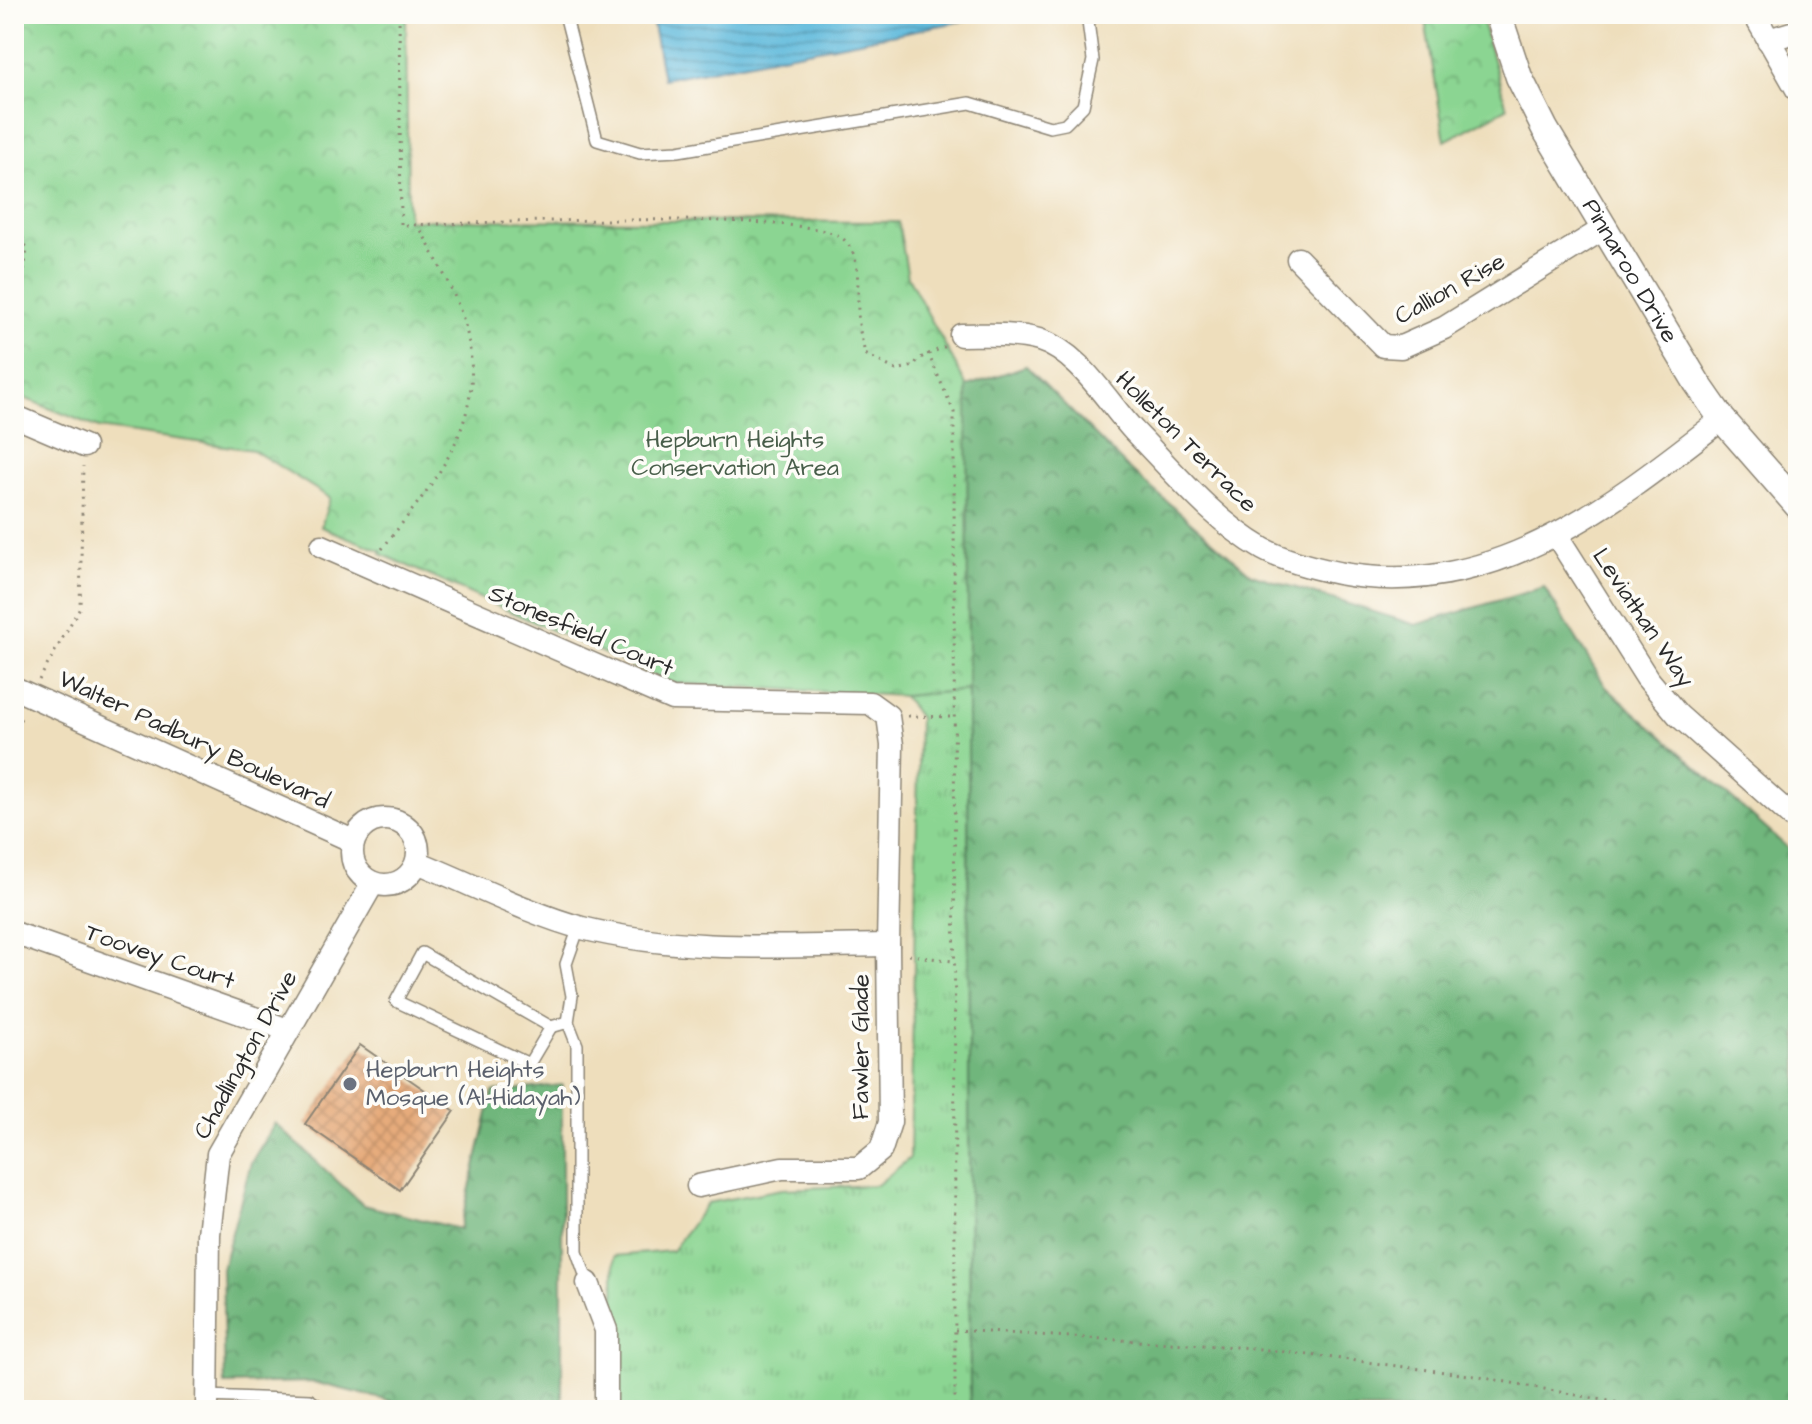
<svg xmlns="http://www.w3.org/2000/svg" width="1812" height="1424" viewBox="0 0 1812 1424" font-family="'Architects Daughter',sans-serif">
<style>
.grass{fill:url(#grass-tufts);stroke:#5b805e;stroke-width:2}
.forest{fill:url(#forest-crowns);stroke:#4e7054;stroke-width:2}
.park{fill:url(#park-crowns);stroke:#5b805e;stroke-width:2}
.water{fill:url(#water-rules);stroke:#447284;stroke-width:2}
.building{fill:url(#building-cross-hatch)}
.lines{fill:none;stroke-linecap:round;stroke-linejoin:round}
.service-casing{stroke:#8c8474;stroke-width:14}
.minor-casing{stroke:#8c8474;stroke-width:25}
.tertiary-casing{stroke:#8c8474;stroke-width:29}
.path{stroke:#8c8474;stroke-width:3;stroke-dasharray:2 6;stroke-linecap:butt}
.service{stroke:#fff;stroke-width:11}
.minor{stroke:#fff;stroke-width:22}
.tertiary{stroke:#fff;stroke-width:26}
.worship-dot{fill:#6b7280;stroke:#fdfcf7;stroke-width:3}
.labels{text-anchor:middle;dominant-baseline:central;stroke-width:7;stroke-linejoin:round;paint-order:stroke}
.street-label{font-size:24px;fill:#2b2b2b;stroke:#fdfcf7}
.park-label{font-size:24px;fill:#485e4a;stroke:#fdfcf7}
.worship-label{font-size:24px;fill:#5b616d;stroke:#fdfcf7;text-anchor:start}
</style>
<defs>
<pattern id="grass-tufts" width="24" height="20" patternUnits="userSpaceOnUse" patternTransform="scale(2)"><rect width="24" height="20" fill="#8bd592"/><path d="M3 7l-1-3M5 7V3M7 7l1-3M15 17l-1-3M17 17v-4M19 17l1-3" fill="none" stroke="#78b77e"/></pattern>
<pattern id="forest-crowns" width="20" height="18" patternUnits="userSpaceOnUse" patternTransform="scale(2)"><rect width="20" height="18" fill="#70b67c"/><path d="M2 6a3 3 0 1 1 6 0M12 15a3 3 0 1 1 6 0" fill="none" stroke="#5c9466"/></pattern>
<pattern id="park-crowns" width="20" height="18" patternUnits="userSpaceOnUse" patternTransform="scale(2)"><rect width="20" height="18" fill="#8bd592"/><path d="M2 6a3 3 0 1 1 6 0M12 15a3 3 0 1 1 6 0" fill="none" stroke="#78b77e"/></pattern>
<pattern id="water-rules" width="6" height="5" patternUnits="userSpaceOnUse" patternTransform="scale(2)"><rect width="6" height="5" fill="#5ebadc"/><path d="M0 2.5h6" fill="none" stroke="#4e97b3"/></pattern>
<pattern id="building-cross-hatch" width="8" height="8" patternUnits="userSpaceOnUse" patternTransform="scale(2)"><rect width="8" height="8" fill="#e6ab7b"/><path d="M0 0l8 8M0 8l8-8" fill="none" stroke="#c5936a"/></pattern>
</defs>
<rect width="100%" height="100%" fill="#fdfcf7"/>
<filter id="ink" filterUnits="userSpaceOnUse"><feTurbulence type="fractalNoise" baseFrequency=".0125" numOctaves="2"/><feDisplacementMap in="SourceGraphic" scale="16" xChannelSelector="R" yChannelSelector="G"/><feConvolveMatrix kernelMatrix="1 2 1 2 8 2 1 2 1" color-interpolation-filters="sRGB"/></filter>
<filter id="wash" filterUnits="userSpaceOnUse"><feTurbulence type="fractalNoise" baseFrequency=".006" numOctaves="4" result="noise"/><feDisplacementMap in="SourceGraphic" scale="32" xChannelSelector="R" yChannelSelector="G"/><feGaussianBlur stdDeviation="1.8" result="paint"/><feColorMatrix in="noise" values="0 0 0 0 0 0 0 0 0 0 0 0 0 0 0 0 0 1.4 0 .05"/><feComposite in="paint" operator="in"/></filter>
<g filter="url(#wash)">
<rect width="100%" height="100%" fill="#eedebc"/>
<polygon class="grass" points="968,690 970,1410 615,1410 614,1256 672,1251 707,1203 782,1189 877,1185 910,1158 919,718 903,696"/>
<g class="forest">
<polygon points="1026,366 1128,468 1251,574 1416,625 1544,587 1606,687 1798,857 1798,1410 970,1410 967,386"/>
<polygon points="562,1085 562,1410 427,1410 313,1382 225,1384 222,1269 251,1163 275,1123 363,1205 460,1229 493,1092"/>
</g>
<g class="park">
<polygon points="14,14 406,14 408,220 898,222 908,277 967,386 968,690 903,696 670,683 381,554 382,551 321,527 330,498 253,450 99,428 14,394"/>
<polygon points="1424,14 1480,14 1507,108 1445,141"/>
</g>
<polygon class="water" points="651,14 999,14 663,79"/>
<g id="blocks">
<polygon class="building" points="360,1045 455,1111 400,1190 305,1124"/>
</g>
</g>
<g filter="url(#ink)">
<use href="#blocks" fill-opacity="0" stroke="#8c8474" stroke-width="2"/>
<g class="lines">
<defs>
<g id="service">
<polyline points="565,14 597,140 640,153 678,151 970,103 1050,127 1065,124 1083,106 1093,60 1087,14"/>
<polyline points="579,927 566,964 572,996 568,1022 577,1045 577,1252 588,1283"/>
<polyline points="551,1027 529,1064 396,1001 422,953 551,1027 568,1022"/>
<polyline points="207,1396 310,1400 325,1410"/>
</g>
<g id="minor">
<polyline points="1754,14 1798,91"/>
<polyline points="1768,40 1798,31"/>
<polyline points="1298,259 1383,346 1401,347 1444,328 1603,229"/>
<path d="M961 335C986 335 1015 333 1039 340 1079 352 1107 402 1134 431 1174 472 1214 521 1263 549 1285 561 1314 568 1338 573 1490 602 1609 507 1722 419"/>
<polyline points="14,416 84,446"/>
<polyline points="1557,536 1647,678 1678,715 1798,822"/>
<polyline points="322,546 672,699 870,703 888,716 892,745 888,945 890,1122 881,1150 859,1168 782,1168 698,1186"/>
<polyline points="14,688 353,841"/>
<circle cx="385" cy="852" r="33"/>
<path d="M417 862C467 882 532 915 582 928 682 953 786 946 888 945"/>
<polyline points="14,933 288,1030"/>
<polyline points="588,1283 606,1330 606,1410"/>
<polyline points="207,1410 209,1234 218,1154 373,883"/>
</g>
<g id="tertiary">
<path id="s1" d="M1498 14 1519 77 1545 129 1697 383 1722 419 1798 506"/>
</g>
</defs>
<use href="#service" class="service-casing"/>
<use href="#minor" class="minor-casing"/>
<use href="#tertiary" class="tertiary-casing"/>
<g class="path">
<path d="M399 14 401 225C468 224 804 208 842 238 865 256 855 298 859 324 860 334 863 344 865 354L896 370 914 366 918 359 946 346"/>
<polyline points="14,215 27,249 21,297 22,346 14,392"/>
<polyline points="928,353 954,412 955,1410"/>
<path d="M382 549C432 484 486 427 468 338 461 300 436 261 419 226"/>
<polyline points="39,680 80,607 83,466"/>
<polyline points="908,716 953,717"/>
<polyline points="14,735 22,715"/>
<polyline points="909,955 953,961"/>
<polyline points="955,1330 1253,1348 1469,1375 1657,1410"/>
</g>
<use href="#service" class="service"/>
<use href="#minor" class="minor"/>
<use href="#tertiary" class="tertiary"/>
</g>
</g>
<circle class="worship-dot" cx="350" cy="1084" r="8"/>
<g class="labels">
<g class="street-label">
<text stroke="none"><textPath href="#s1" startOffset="290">Pinnaroo Drive</textPath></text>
<text transform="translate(1450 289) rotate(-29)">Callion Rise</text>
<text transform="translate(1186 442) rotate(45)">Holleton Terrace</text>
<text transform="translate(1643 618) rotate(56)">Leviathan Way</text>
<text transform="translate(581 631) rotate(23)">Stonesfield Court</text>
<text transform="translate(194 740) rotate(25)">Walter Padbury Boulevard</text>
<text transform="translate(160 957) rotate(19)">Toovey Court</text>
<text transform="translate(861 1047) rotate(-90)">Fawler Glade</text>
<text transform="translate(246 1055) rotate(-61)">Chadlington Drive</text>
</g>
<g class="park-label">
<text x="735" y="440">Hepburn Heights<tspan x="735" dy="28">Conservation Area</tspan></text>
</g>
<g class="worship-label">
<text x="366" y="1070">Hepburn Heights<tspan x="366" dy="28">Mosque (Al-Hidayah)</tspan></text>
</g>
</g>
<rect width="1812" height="1424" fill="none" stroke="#fdfcf7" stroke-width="48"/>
</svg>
